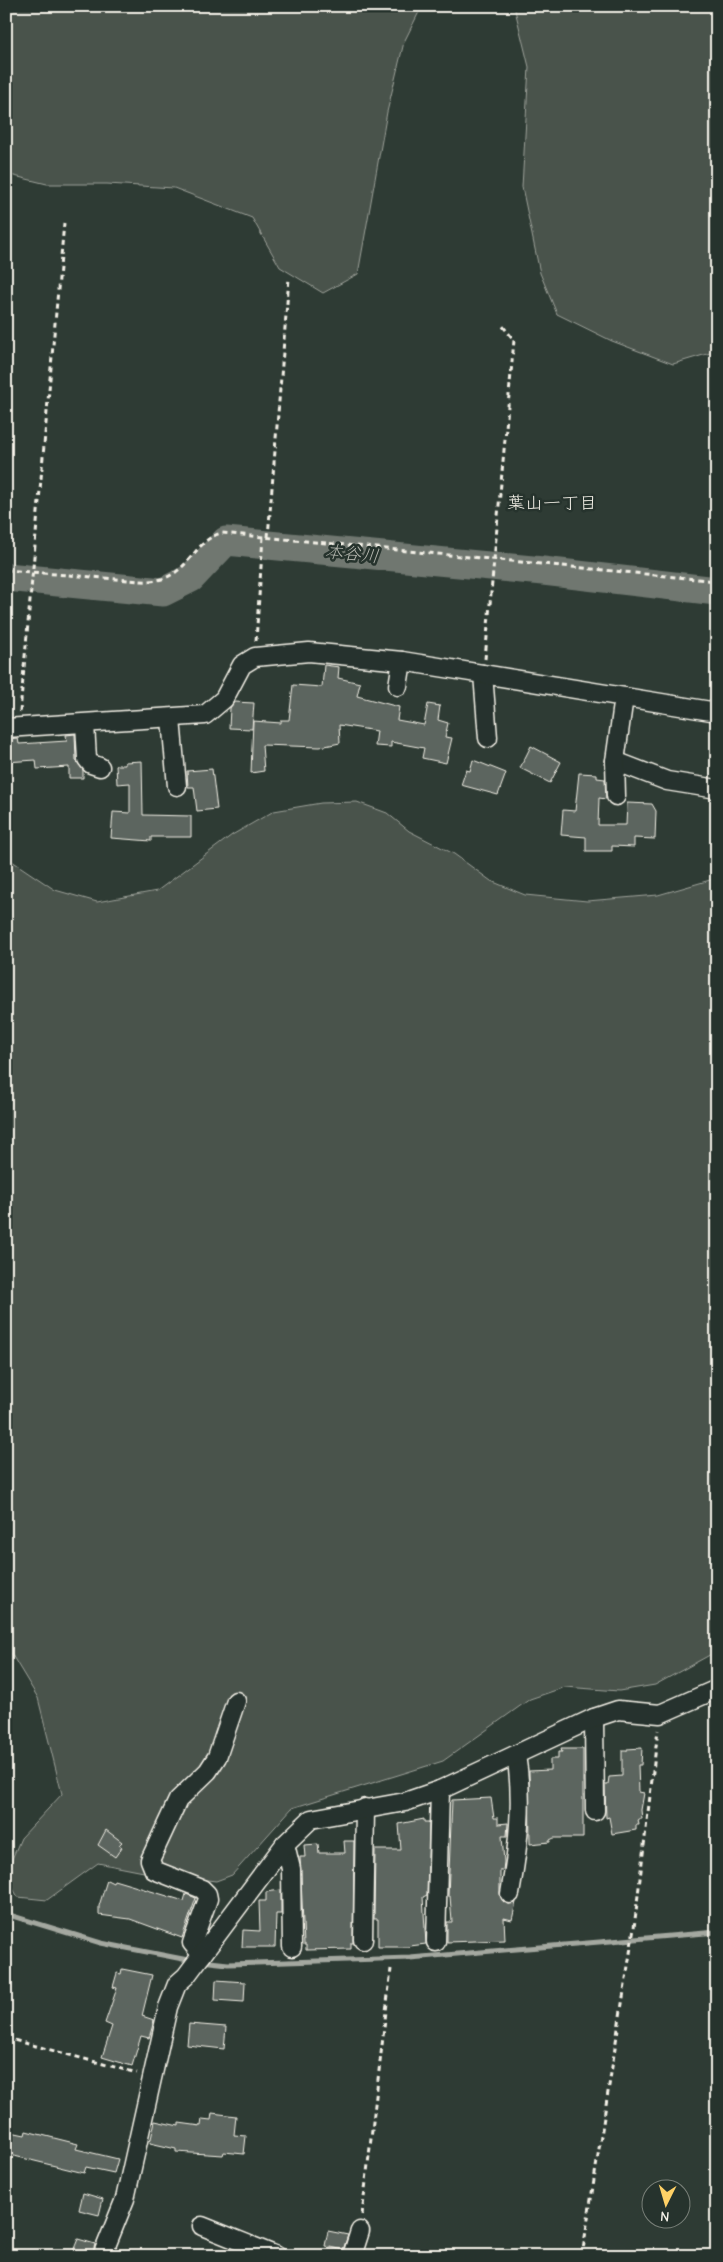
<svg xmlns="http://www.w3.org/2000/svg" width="723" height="2262" viewBox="0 0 723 2262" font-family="'Comic Neue','Klee One',sans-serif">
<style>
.green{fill:#48524c;stroke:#9ea29a}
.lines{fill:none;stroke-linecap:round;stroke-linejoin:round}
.stream{stroke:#a4a8a0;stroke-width:5}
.river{stroke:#6f7770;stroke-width:29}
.building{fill:#5c655e;stroke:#f4f1e8}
.minor-casing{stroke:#f4f1e8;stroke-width:21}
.path{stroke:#f4f1e8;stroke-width:3;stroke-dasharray:5 4;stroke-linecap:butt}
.minor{stroke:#26332d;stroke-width:18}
.labels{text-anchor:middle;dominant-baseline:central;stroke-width:5;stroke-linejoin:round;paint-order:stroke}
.neighbourhood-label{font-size:18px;fill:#f4f1e8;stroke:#26332d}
.water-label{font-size:18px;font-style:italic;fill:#b8bab2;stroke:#26332d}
</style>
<rect width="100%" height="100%" fill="#2e3b34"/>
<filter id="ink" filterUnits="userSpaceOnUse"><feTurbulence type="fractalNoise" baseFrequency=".02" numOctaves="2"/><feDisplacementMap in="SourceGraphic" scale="10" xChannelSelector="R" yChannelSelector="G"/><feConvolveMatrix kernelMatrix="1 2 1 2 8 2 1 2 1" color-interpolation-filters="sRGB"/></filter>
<g filter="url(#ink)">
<g class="green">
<polygon points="6,6 422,6 404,42 387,112 358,274 323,293 280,267 252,218 174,188 107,184 47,184 6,174"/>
<polygon points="514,6 717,6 717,351 673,364 612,341 557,314 540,273 522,187 529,67"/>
<polygon points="357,802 387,813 409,831 454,854 491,881 525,895 587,901 658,895 717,878 717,1651 655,1685 619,1691 565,1687 530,1699 443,1761 292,1808 232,1875 216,1881 154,1874 98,1863 47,1900 18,1897 6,1877 6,1873 21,1838 62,1794 38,1698 9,1650 6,1621 6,857 55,890 97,902 157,891 232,835 274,811 321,803"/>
</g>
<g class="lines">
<g class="stream">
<polyline points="6,1914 101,1943 193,1961"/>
<polyline points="201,1961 228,1964 410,1958 717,1932"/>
</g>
<polyline class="river" points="6,577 163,592 191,578 226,541 543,571 717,591"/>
</g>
<g class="building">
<polygon points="324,665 339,667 338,678 360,683 357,696 399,707 397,720 424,725 428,704 440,706 438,720 448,723 445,737 452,738 446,763 422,758 424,748 391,742 391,747 375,746 377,731 339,725 340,743 320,747 262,745 264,771 251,773 253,721 281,723 281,720 289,720 293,685 322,687"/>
<polygon points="234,702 254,703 252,729 229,728 230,708"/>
<polygon points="75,734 76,760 83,770 83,778 69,778 69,767 37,769 36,760 6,762 6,739 18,738 19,744 67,741 66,735"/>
<polygon points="531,746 561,762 550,783 520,768"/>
<polygon points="473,760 506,773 498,795 461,785 466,770 470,771"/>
<polygon points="142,761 143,815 191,816 191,837 151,837 151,841 111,838 113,812 130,813 130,783 117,784 116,765 125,765 125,762"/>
<polygon points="212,769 217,809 197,811 194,787 188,787 187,771"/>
<polygon points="579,773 597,774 597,778 605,779 606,799 599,798 598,825 626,825 627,803 652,804 656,811 655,839 634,838 634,847 612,846 612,851 586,851 586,837 561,835 563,810 575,811"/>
<polygon points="642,1748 641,1765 638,1765 639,1792 644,1793 641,1810 642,1819 638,1819 639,1825 636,1825 636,1830 612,1834 609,1817 606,1818 605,1784 608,1784 609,1777 622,1776 622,1751 627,1751 627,1749"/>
<polygon points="561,1749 583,1749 583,1838 554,1838 550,1840 550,1842 530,1844 529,1771 550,1770 550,1759 558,1759 558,1752 562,1752"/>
<polygon points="491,1798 494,1818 498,1818 498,1824 508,1823 507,1836 502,1836 504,1862 503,1870 500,1870 500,1893 504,1902 509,1904 516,1902 512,1920 504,1918 505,1940 447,1942 447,1922 452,1922 450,1896 448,1896 452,1800"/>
<polygon points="424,1819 424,1822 429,1822 427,1895 423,1897 426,1944 410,1946 410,1947 378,1947 378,1919 374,1919 375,1850 401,1850 399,1824"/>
<polygon points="106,1830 122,1842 119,1845 122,1847 115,1857 98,1845"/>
<polygon points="344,1841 354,1841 353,1943 351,1943 351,1949 306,1950 306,1945 304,1945 300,1857 305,1857 304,1845 318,1844 319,1853 345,1853"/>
<polygon points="107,1880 113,1883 114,1880 184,1901 186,1894 196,1898 182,1938 130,1919 99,1915 99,1906"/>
<polygon points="281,1890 281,1914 276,1914 275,1947 242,1947 243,1930 260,1931 259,1901 266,1901 266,1892"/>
<polygon points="122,1969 152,1975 142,2016 154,2020 152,2028 149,2038 141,2036 132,2066 102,2057 112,2026 105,2023 117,1988 113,1987 117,1973 121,1974"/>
<polygon points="216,1980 245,1982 244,2002 215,2000"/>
<polygon points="189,2024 226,2027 224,2049 187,2045"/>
<polygon points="212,2113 236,2116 234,2135 246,2136 244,2154 224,2152 223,2155 176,2152 176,2149 150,2143 155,2121 179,2126 179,2123 201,2126 202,2119 211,2120"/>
<polygon points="6,2131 25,2135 26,2131 78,2144 76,2149 118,2159 114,2173 86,2167 84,2173 6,2154"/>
<polygon points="83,2193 103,2199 99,2215 79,2210"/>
<polygon points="328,2231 348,2235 343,2250 325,2246"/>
<polygon points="78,2239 95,2244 92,2256 71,2256"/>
</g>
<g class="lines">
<defs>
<g id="minor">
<polyline points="483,674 488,738"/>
<polyline points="398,686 402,661"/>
<polyline points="171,719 177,786"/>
<polyline points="85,724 87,759 91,764 100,767"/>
<polyline points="6,728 205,715 224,699 242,665 255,657 309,652 402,661 717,712"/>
<polyline points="615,761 667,781 717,789"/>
<polyline points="616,796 615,761 624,697"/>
<polyline points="594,1718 595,1811"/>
<polyline points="285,1844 291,1869 292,1947"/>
<path d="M510 1894C518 1848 524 1801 516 1755"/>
<polyline points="363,1940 365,1808"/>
<polyline points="436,1942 440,1790"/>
<polyline points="202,1955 192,1943 208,1899 207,1894 202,1889 154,1870 150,1860 178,1800 208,1771 217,1757 236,1701"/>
<polyline points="202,2226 277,2256"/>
<polyline points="102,2256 125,2199 168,2007 177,1984 186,1976 285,1844 311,1819 405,1802 440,1790 594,1718 618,1710 660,1714 717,1689"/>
<polyline points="352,2256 360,2231"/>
</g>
</defs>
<use href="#minor" class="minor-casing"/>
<g class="path">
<polyline points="268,537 289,278"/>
<path d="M6 570 141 581C190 584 190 540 222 533L717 581"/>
<polyline points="256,641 263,537"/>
<polyline points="485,659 514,340 502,325"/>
<polyline points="20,712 64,223"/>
<polyline points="6,2038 137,2073"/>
<polyline points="362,2215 391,1969"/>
<polyline points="582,2256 634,1928 658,1730"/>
</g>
<use href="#minor" class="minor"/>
</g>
</g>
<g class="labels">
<g class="neighbourhood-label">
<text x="552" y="503">葉山一丁目</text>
</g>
<g class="water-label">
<text transform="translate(352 554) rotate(6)">本谷川</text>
</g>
</g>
<rect width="723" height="2262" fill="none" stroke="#26332d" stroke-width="25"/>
<rect x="12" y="12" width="698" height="2237" fill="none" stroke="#f4f1e8" stroke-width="2" filter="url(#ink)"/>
<g transform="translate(666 2204) rotate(185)"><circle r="24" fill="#26332d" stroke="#787f78"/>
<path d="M0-4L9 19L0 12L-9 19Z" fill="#ffd166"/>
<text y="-8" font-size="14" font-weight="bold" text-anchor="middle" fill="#f4f1e8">N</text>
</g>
</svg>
